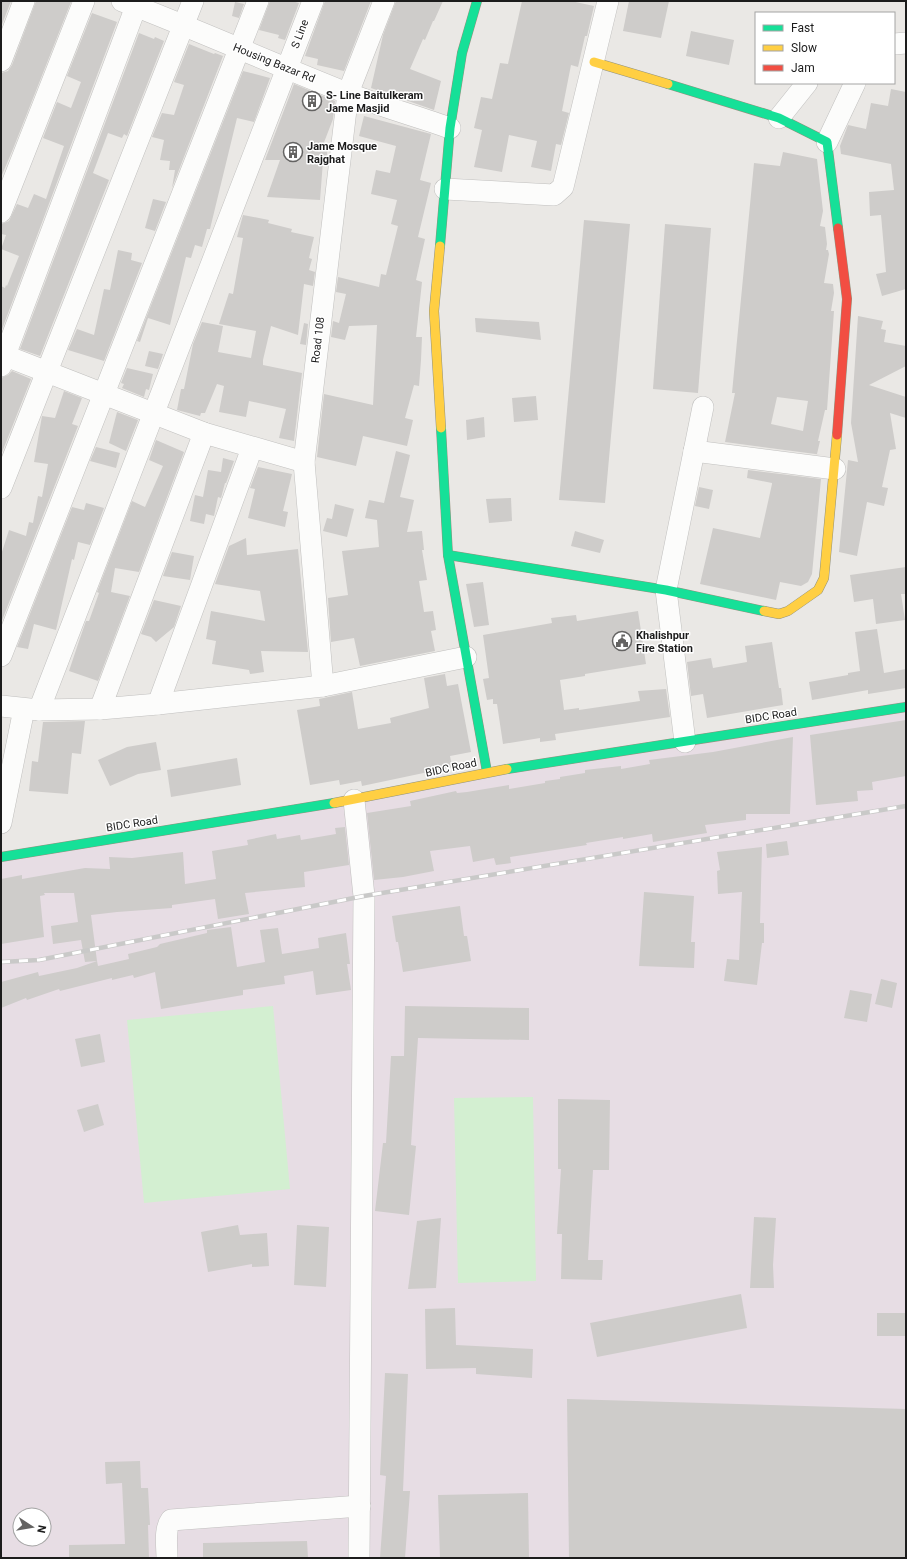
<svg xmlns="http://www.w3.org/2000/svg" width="907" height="1559" viewBox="0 0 907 1559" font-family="Roboto,sans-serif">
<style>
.industrial{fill:#e7dde4;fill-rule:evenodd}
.park{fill:#d3efd1}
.building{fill:#ceccca;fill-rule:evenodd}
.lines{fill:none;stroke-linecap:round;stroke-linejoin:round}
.street-casing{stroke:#c1c0bf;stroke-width:22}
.fast-casing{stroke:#92927e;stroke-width:10}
.slow-casing{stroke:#92927e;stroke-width:10}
.jam-casing{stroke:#92927e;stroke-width:10}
.street{stroke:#fcfcfb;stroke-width:21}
.fast{stroke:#16e098;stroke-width:9}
.slow{stroke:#ffcf43;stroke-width:9}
.jam{stroke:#f24e42;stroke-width:9}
.rail-casing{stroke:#c9c9c8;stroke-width:4.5}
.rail{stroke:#fff;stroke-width:3;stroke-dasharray:9;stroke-linecap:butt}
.labels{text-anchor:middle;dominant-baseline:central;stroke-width:3;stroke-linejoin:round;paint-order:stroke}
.street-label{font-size:11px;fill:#1c1c1c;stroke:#fff}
.poi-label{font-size:11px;font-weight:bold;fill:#1c1c1c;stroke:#fff;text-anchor:start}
</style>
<rect width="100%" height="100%" fill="#eae8e5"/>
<path class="industrial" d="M906 701V1558H1V857ZM20 1515H44V1539H20Z"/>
<g class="park">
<polygon points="273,1006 290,1189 144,1203 127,1020"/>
<polygon points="533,1097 536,1281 458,1283 454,1098"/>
</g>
<g class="building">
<polygon points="1,1 11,1 1,27"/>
<polygon points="36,1 71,2 13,149 2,175 1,174 1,73 8,71 12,65"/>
<polygon points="270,1 292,1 299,3 285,40 278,38 279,35 259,30"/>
<polygon points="325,1 371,1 344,71 317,65 318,59 305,56"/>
<polygon points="396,1 443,1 434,21 433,21 425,40 423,39 410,69 441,81 434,110 371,88 383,35"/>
<polygon points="522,1 571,1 594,6 587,36 585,36 578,67 571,65 562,111 569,113 561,145 556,144 551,171 531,167 537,141 509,135 502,172 474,167 482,130 474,128 481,97 492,99 500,63 508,64"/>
<polygon points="629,1 669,1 661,38 623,31"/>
<polygon points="235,2 244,4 239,18 232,16"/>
<polygon points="92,13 117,22 1,332 1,286 5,288 6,285 7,286 19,256 1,249 6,235 1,234 1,224 9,221 17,204 28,208 34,194 46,199 64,146 43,138 57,102 71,108 81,82 67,76"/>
<polygon points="691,31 734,40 729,65 686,56"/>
<polygon points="139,33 154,39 155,37 164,41 127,136 124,134 122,138 108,133 93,173 109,180 40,356 20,349"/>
<polygon points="189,44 214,54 215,53 223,56 172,188 175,170 169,170 170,161 160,160 164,140 152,137 162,113 174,115 184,85 174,82"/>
<polygon points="243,71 270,78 254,122 237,118 210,229 207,229 202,247 195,245 191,258 186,257 170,325 148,318 140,342 137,341"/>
<polygon points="294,84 335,101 333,119 323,145 328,146 326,161 323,161 320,200 267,197 280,160 265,160"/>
<polygon points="891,89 906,92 906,289 882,296 876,274 886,272 881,215 870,216 869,192 894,190 891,164 841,154 840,146 848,125 866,129 871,103 888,106"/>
<polygon points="364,116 431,134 420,180 431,183 418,237 425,239 416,280 422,282 416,337 422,337 421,360 419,386 414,385 405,418 413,420 407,446 363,436 356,466 317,457 324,394 373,405 377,325 349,326 345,340 331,337 333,321 339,323 346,294 336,292 338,277 379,287 381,274 386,275 398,226 391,224 397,200 371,194 376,170 390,173 396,146 359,136"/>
<path d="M783 152 817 159 823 211 820 226 825 227 827 244 826 250H828L829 254 824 283 833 284 834 293 831 311H834L827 410H825L818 441H820L817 454 823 455 725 442 735 393H732L754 163 780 166ZM777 397 808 401 803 431 771 424Z"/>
<polygon points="153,199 166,202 155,231 145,228"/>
<polygon points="243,215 269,220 268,223 292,229 291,232 314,237 309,258 312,259 309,270 315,272 313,286 304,284 298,335 271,326 263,360 263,365 302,373 294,441 279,438 286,409 249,401 246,417 219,412 224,386 217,384 205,413 201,413 200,416 177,410 181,389 184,389 193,344 202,322 223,326 218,352 251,358 256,331 219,324 229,293 233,294 243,238 237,237"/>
<polygon points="584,220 630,224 605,503 559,500"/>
<polygon points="665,224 711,228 698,393 653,389"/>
<polygon points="118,250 132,253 131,260 142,263 104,361 68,350 77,329 94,335 104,289 110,290"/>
<polygon points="858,316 883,321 881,329 886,330 884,342 906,346 906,366 869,385 906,397 906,418 890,413 896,449 890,450 882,487 888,488 884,506 867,502 857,556 839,552 848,460 858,462 851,423"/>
<polygon points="475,318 539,322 541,340 476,332"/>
<polygon points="304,323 308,324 306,345 300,344"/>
<polygon points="149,351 163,354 158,369 145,366"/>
<polygon points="127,368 153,374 149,390 146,389 144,397 122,388 124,384 121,383"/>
<polygon points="12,371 31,379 1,455 1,378 8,375"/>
<polygon points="64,391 82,398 72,424 78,426 1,623 1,555 9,530 26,536 29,522 33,523 38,496 42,497 48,464 34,462 42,416 55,418"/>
<polygon points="536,396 538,420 514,422 512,398"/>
<polygon points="117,412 138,420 126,451 109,443"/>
<polygon points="484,417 485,437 467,440 466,420"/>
<polygon points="156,440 184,452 139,572 115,568 111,592 130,596 98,681 69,671 79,641 86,621 89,621 99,593 97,592 132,501 145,507 163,466 149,460"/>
<polygon points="96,447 120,453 116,468 90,461"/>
<polygon points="396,451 410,455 400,497 414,500 407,532 422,531 424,550 422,550 427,580 419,581 424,612 433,611 436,630 431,631 435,651 360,666 354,638 331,642 328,598 348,595 342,551 379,547 377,520 365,518 369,500 384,503"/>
<polygon points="223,458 234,461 226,483 225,483 221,498 218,497 214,516 206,514 204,524 190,521 195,495 203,497 208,470 221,472"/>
<polygon points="258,467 292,474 283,511 288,512 285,527 248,518 255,489 250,488"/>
<polygon points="748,470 821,479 812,574 808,582 801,586 780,582 776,600 700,584 713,528 760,538 772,484 772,483 747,478"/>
<polygon points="699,487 713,490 709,509 695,506"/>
<polygon points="511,498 512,521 489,523 486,499"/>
<polygon points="86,503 104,508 90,545 78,542 74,560 72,559 56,630 34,624 28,649 17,647 72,507 84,510"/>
<polygon points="335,504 354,509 347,537 323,531 327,518 332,519"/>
<polygon points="575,531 604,540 600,553 571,546"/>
<polygon points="246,538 247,555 298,549 308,652 261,651 264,672 250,674 249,670 212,664 216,641 206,639 211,611 265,621 260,591 215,584 229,546"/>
<polygon points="172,552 194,556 190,580 163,576"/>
<polygon points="906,567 906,594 901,594 905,620 876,624 873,599 854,602 850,575"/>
<polygon points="483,582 489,625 474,627 466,584"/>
<polygon points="154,600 181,606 174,627 156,642 151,637 141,634"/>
<polygon points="638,611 646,664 585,674 585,676 560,680 564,710 579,708 579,710 640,701 638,691 666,689 670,717 555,734 556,740 540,742 540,738 503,744 497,704 493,704 493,699 487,700 483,679 489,678 483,635 552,623 551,618 576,615 577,621"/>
<polygon points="877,629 884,673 906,669 906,688 868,694 868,690 812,700 809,682 848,675 848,673 860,671 855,632"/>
<polygon points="772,642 779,688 781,688 783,705 707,718 703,694 691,696 687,662 711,658 713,668 747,662 745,646"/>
<polygon points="445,674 447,686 458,684 471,752 450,756 452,767 362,786 361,781 340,785 339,780 310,785 297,710 320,706 319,699 352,692 358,729 391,723 390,718 429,708 424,678"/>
<polygon points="906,720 906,776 872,782 873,790 857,791 858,801 816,805 810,735"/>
<polygon points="85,721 81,754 72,753 68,794 29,791 32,761 38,762 43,722"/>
<polygon points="793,737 790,814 746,814 746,820 705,825 707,833 653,842 652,834 623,839 623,837 586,843 587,845 510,857 511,863 496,865 494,858 473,862 470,846 430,851 434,871 403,877 374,880 367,813 411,806 410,801 456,791 457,793 467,792 509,785 509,789 545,783 545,781 560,779 560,777 585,773 585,770 621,766 621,769 650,764 649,760 713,752"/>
<polygon points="156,742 161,770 138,774 110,786 98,760 127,747"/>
<polygon points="237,758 241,785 171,797 167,770"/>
<polygon points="345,827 349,865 304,872 305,887 245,893 249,914 218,919 215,899 172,905 172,908 117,912 91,915 97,961 85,962 81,940 53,944 51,926 78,922 74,893 44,893 45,895 40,896 44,937 1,944 1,879 22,875 22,879 85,868 110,869 109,857 132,858 183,852 185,884 216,879 212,851 248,845 247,840 276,834 277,839 300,835 301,840 336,834 335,828"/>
<polygon points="787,841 789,855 767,858 766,844"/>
<polygon points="762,847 760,923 764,923 764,943 762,943 757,985 724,981 727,959 739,960 742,892 718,894 717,871 720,870 717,852"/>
<polygon points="644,892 694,896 691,942 695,942 694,968 639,966"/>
<polygon points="460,906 464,936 467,936 471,961 403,972 398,942 396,942 392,916"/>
<polygon points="231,927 237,967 265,962 260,930 278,928 282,954 319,948 318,938 346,933 350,964 347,964 351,990 316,995 313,971 284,976 285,984 243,990 243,995 161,1009 155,972 134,978 133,975 112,980 112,978 60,991 59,989 27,1000 26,998 1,1008 1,982 38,972 39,976 77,968 97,961 98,966 129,959 128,954 157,947 160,944 207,933 207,930"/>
<polygon points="881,979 897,983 892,1008 875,1004"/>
<polygon points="850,990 872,994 867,1022 844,1018"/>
<polygon points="405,1006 529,1008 529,1040 418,1038 411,1145 416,1146 409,1215 375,1211 383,1143 386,1143 391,1056 404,1056"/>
<polygon points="100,1034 105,1062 81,1067 75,1039"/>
<polygon points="558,1099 610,1100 609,1170 593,1170 588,1260 603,1260 602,1280 561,1279 562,1234 557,1234 561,1169 558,1169"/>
<polygon points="98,1104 104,1125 84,1132 77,1110"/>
<polygon points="754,1217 776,1218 773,1265 774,1288 750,1288"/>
<polygon points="441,1218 436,1288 408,1289 417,1221"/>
<polygon points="238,1225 240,1235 267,1233 269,1266 252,1267 252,1264 208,1272 201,1232"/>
<polygon points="297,1225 329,1227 326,1287 294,1285"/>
<polygon points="741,1294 747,1328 597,1357 590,1323"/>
<polygon points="455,1308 456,1345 533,1349 532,1378 476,1374 476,1368 426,1369 425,1309"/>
<rect x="877" y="1313" width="29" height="23"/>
<polygon points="385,1373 408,1374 403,1491 410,1491 405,1558 380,1558 386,1476 380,1475"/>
<polygon points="567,1399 906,1409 906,1558 569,1558"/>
<polygon points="140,1461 141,1488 148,1488 150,1525 148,1525 149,1558 69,1558 69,1545 125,1544 122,1483 106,1484 105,1462"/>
<polygon points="528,1493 529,1558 440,1558 438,1495"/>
<polygon points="307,1541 308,1558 203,1558 203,1543"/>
</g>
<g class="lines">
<defs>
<g id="street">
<path d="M122 1C198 30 271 63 347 93 380 106 416 116 450 128"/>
<polyline points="894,44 906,43"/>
<polyline points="1,61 24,1"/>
<polyline points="779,118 807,83"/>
<polyline points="827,142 855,83"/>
<polyline points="445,189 554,195 563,187 608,1"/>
<polyline points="1,212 84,1"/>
<polyline points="1,354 204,433 304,462"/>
<polyline points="1,366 138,1"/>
<polyline points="694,451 835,469"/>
<polyline points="1,488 193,1"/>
<polyline points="1,656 258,1"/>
<polyline points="323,686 304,462 348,93 384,1"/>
<polyline points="158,704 252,448"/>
<polyline points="1,706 39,710 100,709 158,704 323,686 466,657"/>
<polyline points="100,709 204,433"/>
<polyline points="39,710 313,1"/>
<polyline points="685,742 666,590 703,407"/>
<polyline points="354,800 364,896 359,1558"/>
<polyline points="1,823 24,709"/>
<path d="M167 1558C167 1547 164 1529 171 1520L360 1506"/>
</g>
<g id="fast">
<polyline points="668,84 779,118 827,142 838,228"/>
<polyline points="440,246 450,128 462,53 477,1"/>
<polyline points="441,428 448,555 487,772"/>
<polyline points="448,555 666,590 764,611"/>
<polyline points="507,769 906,707"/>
<polyline points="1,857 334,803"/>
</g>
<g id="slow">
<polyline points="594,62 668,84"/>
<polyline points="440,246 434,311 441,428"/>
<polyline points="764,611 779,614 788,611 818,590 824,578 837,435"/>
<polyline points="334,803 507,769"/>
</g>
<polyline id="jam" points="837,435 847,299 838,228"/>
</defs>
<use href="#street" class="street-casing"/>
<use href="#fast" class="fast-casing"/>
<use href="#slow" class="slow-casing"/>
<use href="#jam" class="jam-casing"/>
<use href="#street" class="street"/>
<use href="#fast" class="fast"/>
<use href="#slow" class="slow"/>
<use href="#jam" class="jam"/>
<defs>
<polyline id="rail" points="1,962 39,960 364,896 906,806"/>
</defs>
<use href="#rail" class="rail-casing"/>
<use href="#rail" class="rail"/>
</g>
<defs>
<symbol id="building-ring" viewBox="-11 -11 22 22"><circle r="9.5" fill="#fff" stroke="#646362" stroke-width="1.5"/><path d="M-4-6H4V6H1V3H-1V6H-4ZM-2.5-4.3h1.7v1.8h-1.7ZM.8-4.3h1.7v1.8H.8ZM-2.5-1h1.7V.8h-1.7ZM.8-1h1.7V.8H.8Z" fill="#646362"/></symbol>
<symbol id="civic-ring" viewBox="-11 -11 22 22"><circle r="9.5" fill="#fff" stroke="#646362" stroke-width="1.5"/><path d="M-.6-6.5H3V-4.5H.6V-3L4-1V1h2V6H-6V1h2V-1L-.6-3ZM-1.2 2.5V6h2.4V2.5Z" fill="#646362"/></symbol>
</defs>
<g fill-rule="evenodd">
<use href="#building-ring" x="301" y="90" width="22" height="22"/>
<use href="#building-ring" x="282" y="141" width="22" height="22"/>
<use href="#civic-ring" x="611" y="630" width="22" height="22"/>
</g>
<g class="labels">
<g class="street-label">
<text transform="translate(300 34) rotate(-69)">S Line</text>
<text transform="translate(274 63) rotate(22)">Housing Bazar Rd</text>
<text transform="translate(318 340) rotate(-83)">Road 108</text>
<text transform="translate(771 716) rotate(-9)">BIDC Road</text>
<text transform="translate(451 768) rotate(-12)">BIDC Road</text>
<text transform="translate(132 824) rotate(-9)">BIDC Road</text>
</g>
<g class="poi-label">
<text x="326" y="95">S- Line Baitulkeram<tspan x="326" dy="13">Jame Masjid</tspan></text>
<text x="307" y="146">Jame Mosque<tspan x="307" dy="13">Rajghat</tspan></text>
<text x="636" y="635">Khalishpur<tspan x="636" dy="13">Fire Station</tspan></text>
</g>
</g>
<rect width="907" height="1559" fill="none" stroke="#1c1c1c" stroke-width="4"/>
<rect x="755" y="12" width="140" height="72" fill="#ffffff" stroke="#a4a4a4"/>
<rect x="763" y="25" width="20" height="6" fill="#16e098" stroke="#a4a4a4"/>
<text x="791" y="32" font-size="12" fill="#1c1c1c">Fast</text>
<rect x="763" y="45" width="20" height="6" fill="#ffcf43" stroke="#a4a4a4"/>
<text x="791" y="52" font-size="12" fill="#1c1c1c">Slow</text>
<rect x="763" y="65" width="20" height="6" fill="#f24e42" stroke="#a4a4a4"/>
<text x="791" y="72" font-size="12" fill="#1c1c1c">Jam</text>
<g transform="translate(32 1527) rotate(102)"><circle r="19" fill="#ffffff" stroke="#a4a4a4"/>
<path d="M0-3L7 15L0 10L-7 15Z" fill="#646362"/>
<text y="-6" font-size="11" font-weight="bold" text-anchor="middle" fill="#1c1c1c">N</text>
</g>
</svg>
